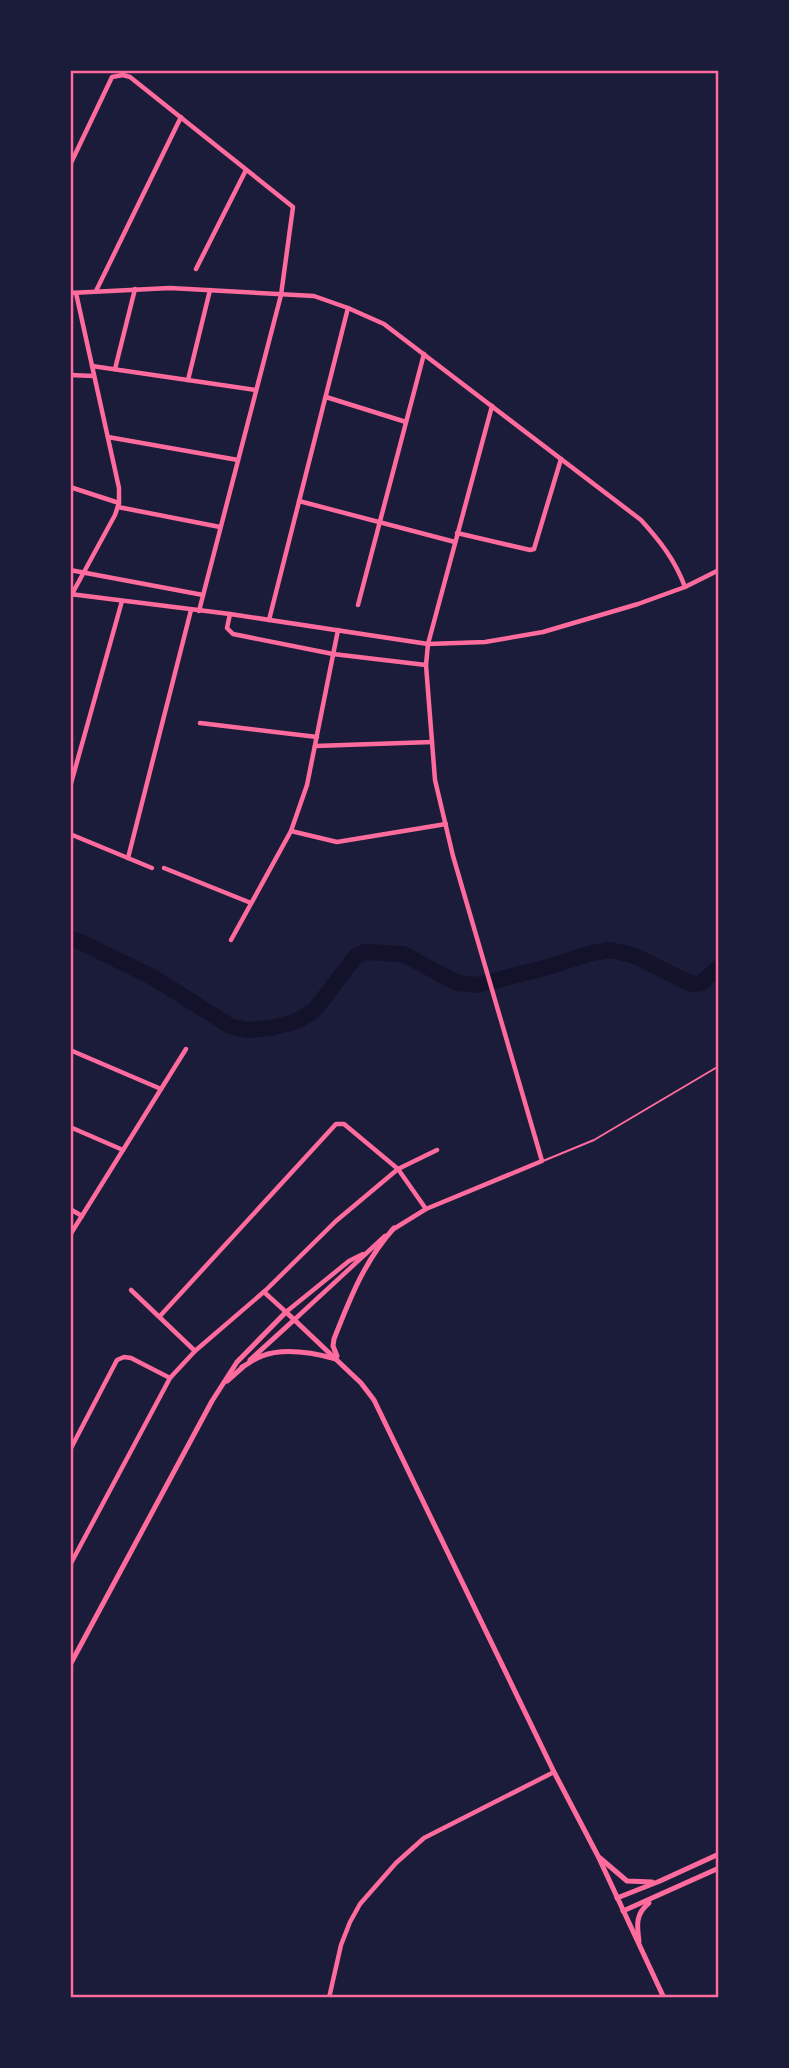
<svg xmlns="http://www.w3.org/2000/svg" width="789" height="2068" viewBox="0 0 789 2068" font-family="Jost,sans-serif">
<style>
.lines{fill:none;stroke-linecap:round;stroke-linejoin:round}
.river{stroke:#12122b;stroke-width:16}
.service{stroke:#ff6b9d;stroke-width:2}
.minor{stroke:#ff6b9d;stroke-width:4.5}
.tertiary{stroke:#ff6b9d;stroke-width:5}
.neatline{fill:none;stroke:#ff6b9d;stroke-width:2.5}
</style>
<rect width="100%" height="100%" fill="#1b1b3a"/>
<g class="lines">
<polyline class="river" points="70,939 83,943 154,978 230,1026 247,1030 270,1028 295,1022 314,1011 355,957 365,952 403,954 457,983 477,985 548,967 592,953 610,950 633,955 691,984 701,983 719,967"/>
<polyline class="service" points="543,1161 594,1140 719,1066"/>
<g class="minor">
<polyline points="70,165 112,77 123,75 130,77 293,207 281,295 199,611"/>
<polyline points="196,269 246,170"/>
<polyline points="96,291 181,117"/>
<path d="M70 293 170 288 314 296 348 308 384 324 641 520C660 541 675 560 685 587"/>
<polyline points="92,366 256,390"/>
<polyline points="115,369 135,289"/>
<polyline points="70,375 94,376"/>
<polyline points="188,380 210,290"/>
<polyline points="326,397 406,422"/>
<polyline points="108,437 238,460"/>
<polyline points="70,487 119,503"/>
<polyline points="299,501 455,542"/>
<polyline points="118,507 220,527"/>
<polyline points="457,533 530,550 534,549 561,459"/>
<polyline points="70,570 203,595"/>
<polyline points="70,594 230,614 428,644 485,642 543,632 638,604 685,587 719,570"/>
<polyline points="72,594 115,515 119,503 119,488 76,293"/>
<polyline points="358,605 424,354"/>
<polyline points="230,614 227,628 233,634 333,654 426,665"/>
<polyline points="269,620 348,308"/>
<polyline points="200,723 317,737"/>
<polyline points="315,746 432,742"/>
<polyline points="70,787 122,601"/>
<polyline points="291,831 337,842 446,824"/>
<polyline points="70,834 152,868"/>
<polyline points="128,858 191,610"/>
<polyline points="164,868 251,903"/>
<polyline points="231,940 291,831 307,785 338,630"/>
<polyline points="70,1050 161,1089"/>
<polyline points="70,1127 123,1150"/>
<polyline points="70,1209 82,1216"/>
<polyline points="392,1230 426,1209 542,1161 453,856 435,780 426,665 428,644 492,406"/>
<polyline points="70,1235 186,1049"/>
<polyline points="131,1290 195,1351"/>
<polyline points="264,1292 286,1312 349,1261 363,1254"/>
<polyline points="160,1316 336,1124 344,1124 398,1169 426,1209"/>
<polyline points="294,1320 385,1236"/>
<polyline points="70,1450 117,1360 124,1357 131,1358 170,1378"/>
<polyline points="70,1565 170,1378 195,1351 266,1290 336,1221 398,1169 437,1150"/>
<polyline points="329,1998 341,1945 350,1922 360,1904 396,1863 424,1838 554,1772"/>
</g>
<g class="tertiary">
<path d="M337 1356 333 1346 334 1339C350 1298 365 1260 394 1228"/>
<polyline points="250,1360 294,1320"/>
<path d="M242 1367C248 1364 255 1358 262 1356 285 1347 314 1353 336 1359"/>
<polyline points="227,1381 243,1367"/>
<polyline points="70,1665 212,1401 237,1362 286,1312 361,1383 374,1400 554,1772 598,1856 664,1998"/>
<polyline points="600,1858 627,1881 652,1882"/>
<polyline points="617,1898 660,1881 719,1854"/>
<polyline points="623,1911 719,1868"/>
<path d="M639 1941C637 1926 635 1914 649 1903"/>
</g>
</g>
<rect width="789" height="2068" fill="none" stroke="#1b1b3a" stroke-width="144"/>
<rect x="72" y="72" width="645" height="1924" class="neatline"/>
</svg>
